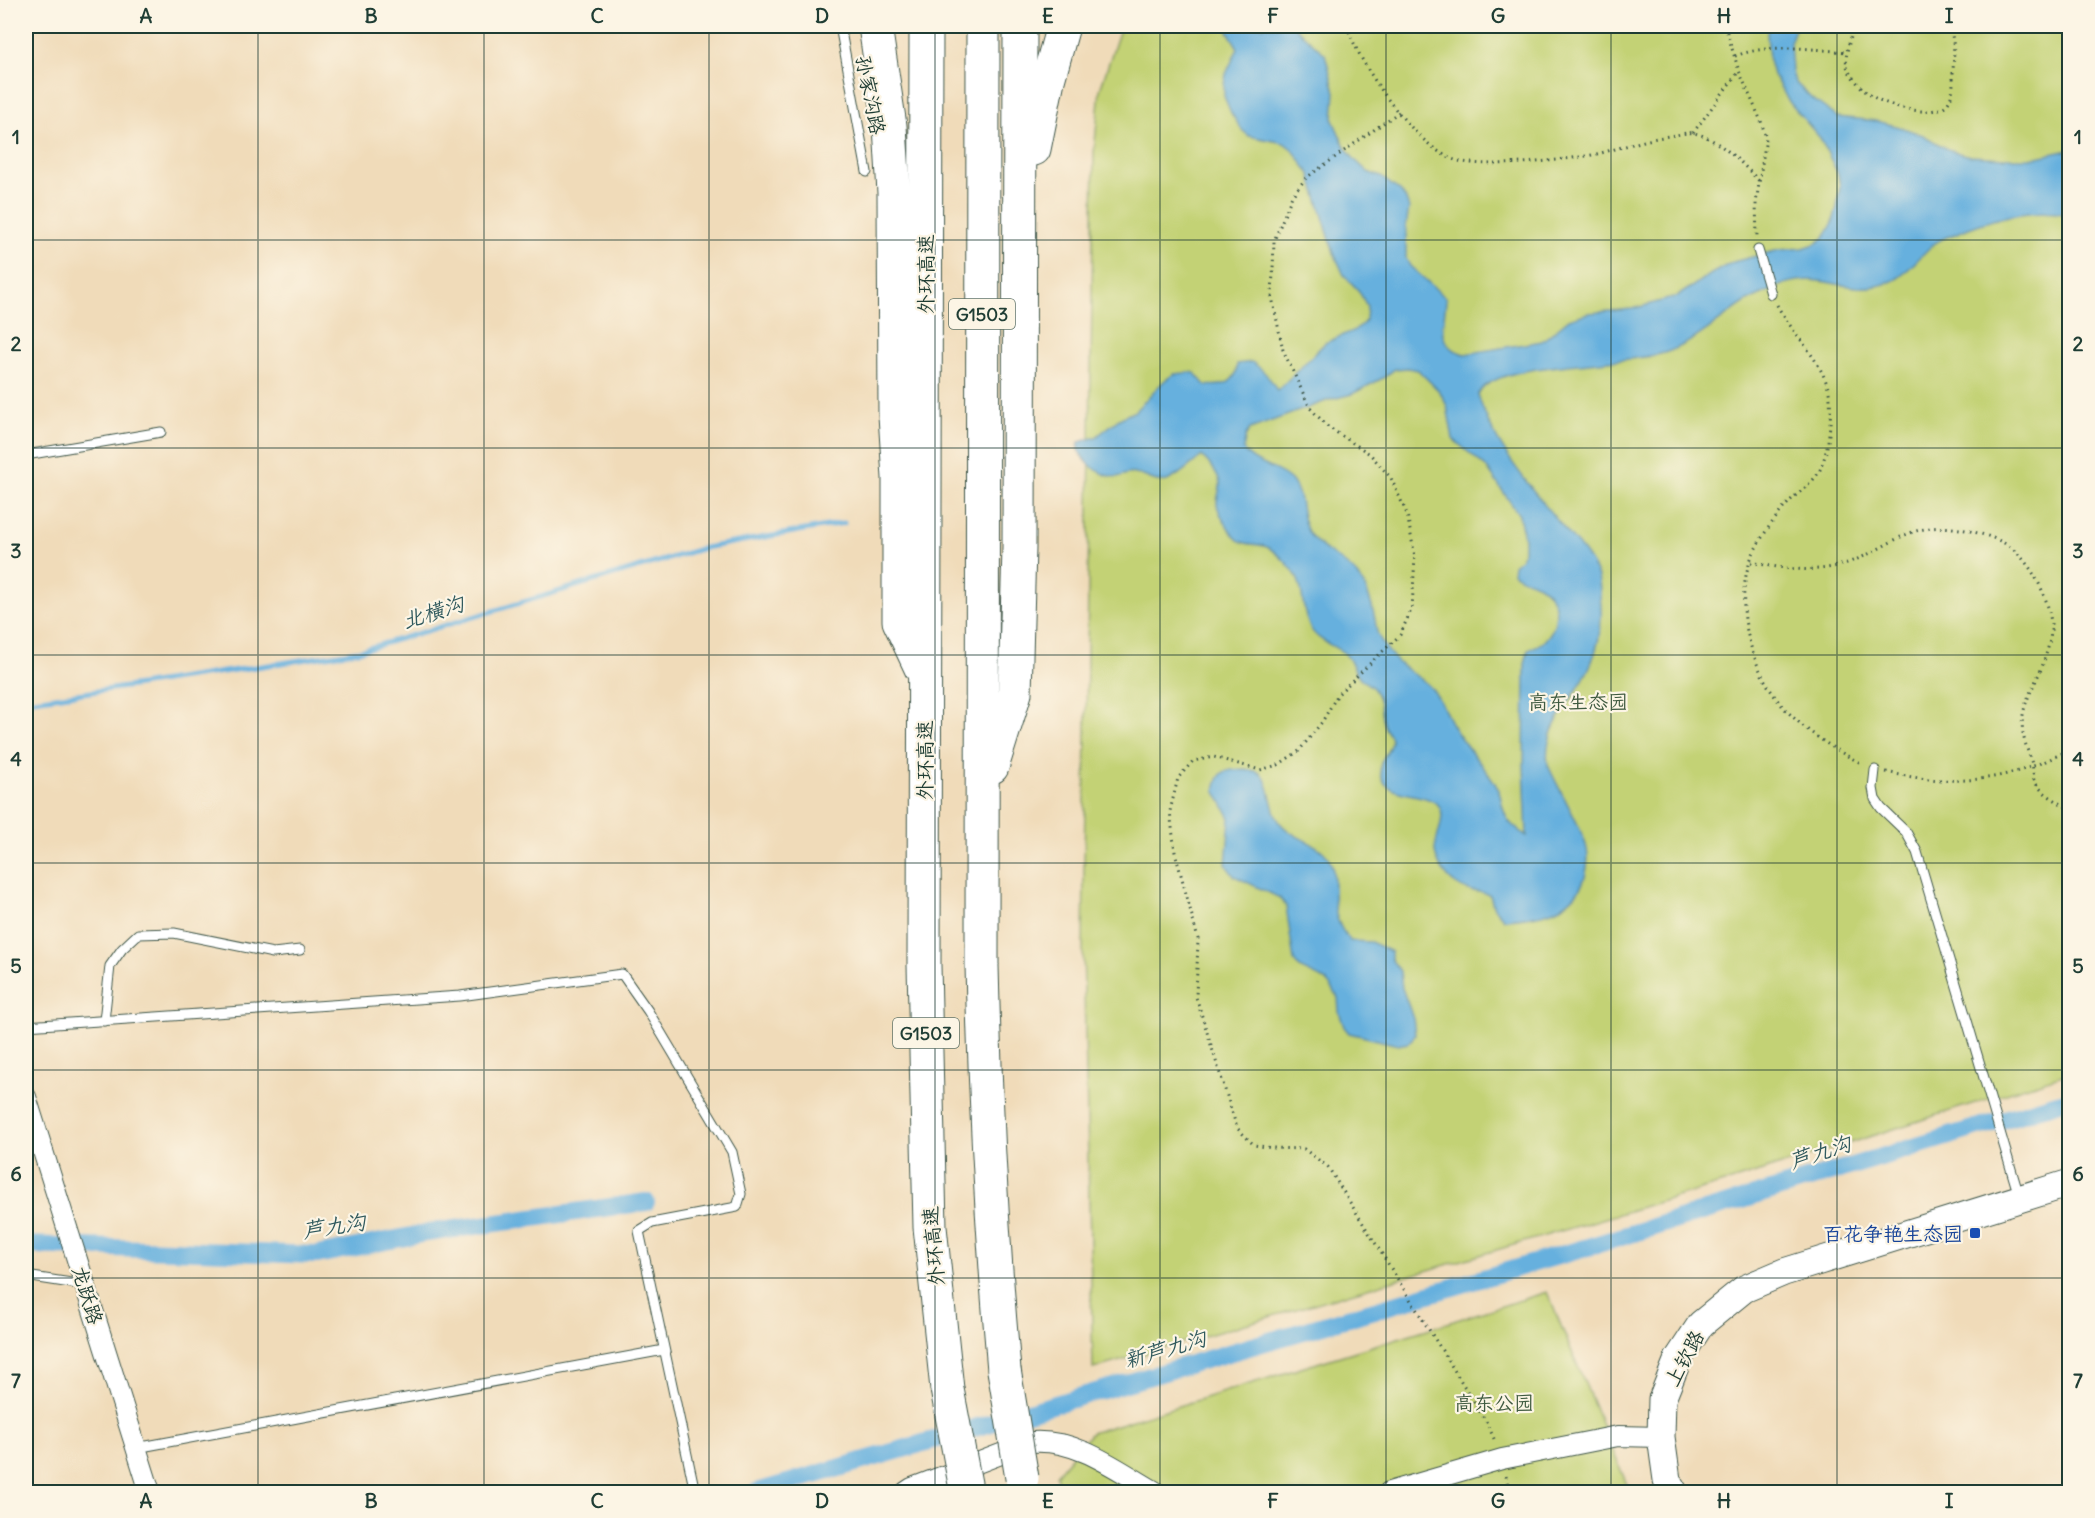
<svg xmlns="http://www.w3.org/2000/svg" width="2095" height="1518" viewBox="0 0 2095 1518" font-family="Delius,'LXGW WenKai TC',sans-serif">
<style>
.green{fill:#c3d274;stroke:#718854;stroke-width:1.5}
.water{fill:#66b0de;stroke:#427689;stroke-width:1.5;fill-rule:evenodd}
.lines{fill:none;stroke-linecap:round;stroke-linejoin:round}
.stream{stroke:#66b0de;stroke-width:5}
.canal{stroke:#66b0de;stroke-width:18}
.lane-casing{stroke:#3e5548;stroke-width:11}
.street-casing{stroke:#3e5548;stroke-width:22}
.secondary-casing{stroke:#3e5548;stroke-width:29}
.highway-casing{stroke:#3e5548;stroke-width:35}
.path{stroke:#3e5548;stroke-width:3;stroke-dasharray:1.5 4.5;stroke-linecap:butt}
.lane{stroke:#fff;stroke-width:9}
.street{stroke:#fff;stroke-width:20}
.secondary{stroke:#fff;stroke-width:27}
.highway{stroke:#fff;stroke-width:33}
.highway-bridge-casing{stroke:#3e5548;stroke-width:35;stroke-linecap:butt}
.highway-bridge{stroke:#fff;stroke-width:33}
.grid{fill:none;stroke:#1f3d34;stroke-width:1.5;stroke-opacity:0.55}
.transit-dot{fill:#1a4fb4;stroke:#fcf5e5;stroke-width:2}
.labels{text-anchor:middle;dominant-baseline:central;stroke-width:4.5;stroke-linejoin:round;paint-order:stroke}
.shield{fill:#fcf5e5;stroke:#617469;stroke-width:1.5}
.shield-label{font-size:18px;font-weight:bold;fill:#1f3d34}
.street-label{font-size:20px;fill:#1f3d34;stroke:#fcf5e5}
.park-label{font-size:20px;fill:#405b41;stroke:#fcf5e5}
.transit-label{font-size:20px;fill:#164399;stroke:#fcf5e5;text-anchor:end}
.water-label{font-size:21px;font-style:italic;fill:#315a5e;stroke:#fcf5e5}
.neatline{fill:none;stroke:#1f3d34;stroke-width:2}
.grid-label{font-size:20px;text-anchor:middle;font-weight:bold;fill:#1f3d34}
</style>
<rect width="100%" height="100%" fill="#fcf5e5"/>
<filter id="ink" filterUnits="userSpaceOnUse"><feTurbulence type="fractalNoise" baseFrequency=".0167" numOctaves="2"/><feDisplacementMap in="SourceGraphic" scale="12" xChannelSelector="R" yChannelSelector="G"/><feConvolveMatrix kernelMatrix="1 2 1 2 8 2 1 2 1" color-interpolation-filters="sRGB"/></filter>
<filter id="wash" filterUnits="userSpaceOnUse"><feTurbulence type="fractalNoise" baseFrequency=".008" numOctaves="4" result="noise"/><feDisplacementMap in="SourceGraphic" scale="24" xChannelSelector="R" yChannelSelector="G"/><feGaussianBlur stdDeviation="1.35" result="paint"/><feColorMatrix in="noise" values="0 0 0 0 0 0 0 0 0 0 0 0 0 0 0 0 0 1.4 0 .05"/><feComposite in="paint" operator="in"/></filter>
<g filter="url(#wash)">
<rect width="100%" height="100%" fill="#f0dbb9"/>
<g class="green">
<polygon points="1121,26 2069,26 2069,1073 1734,1180 1093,1369 1083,946 1094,153 1100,90"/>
<polygon points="1547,1292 1630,1492 1060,1492 1056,1475 1091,1433"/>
</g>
<g class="water">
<path d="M1225 26H1293L1325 54 1335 92 1333 120 1345 147 1354 159 1368 172 1381 177 1400 191 1406 199 1409 208 1406 227V258L1410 266 1446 298C1446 320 1432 345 1465 354L1542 341 1569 319 1588 313 1632 309 1676 297 1711 274 1733 262 1779 250 1803 248 1815 244 1825 237 1833 222 1837 207 1840 186 1838 174 1820 138 1790 103 1773 75 1769 60 1767 33 1769 26H1796L1790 43 1792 71 1795 82 1810 97 1837 117 1877 121 1900 127 1923 135 1949 150 1970 156 2005 158H2033L2069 150V215C2033 207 1993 218 1959 232 1951 236 1941 238 1934 244 1921 254 1905 277 1890 282 1854 297 1826 274 1792 282 1785 283 1778 287 1771 290 1763 294 1754 297 1746 302 1721 318 1698 340 1670 351 1630 367 1499 358 1478 394 1490 438 1523 478 1552 514 1566 532 1586 551 1596 572 1599 578 1600 588 1600 595 1603 619 1600 644 1590 666 1576 700 1542 724 1548 765 1559 791 1577 817 1586 845 1589 854 1588 864 1586 873 1577 912 1538 917 1504 919L1494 908 1490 895C1479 890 1470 894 1456 884 1447 878 1435 862 1435 850 1435 838 1447 817 1439 806 1425 790 1387 800 1381 775 1377 758 1390 754 1391 741 1391 734 1386 732 1384 726 1380 715 1382 700 1375 691 1372 685 1366 684 1361 679 1354 672 1352 660 1344 653 1334 646 1317 640 1311 629 1299 609 1307 584 1289 566 1284 560 1276 552 1269 548 1258 542 1243 547 1235 537 1229 529 1219 514 1217 505 1216 497 1221 490 1220 483 1218 472 1209 464 1202 456 1191 464 1180 476 1167 481 1155 484 1146 475 1135 474 1128 472 1123 476 1117 477 1101 477 1075 458 1079 442L1096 437 1119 419 1135 411 1164 381 1174 374 1194 372 1205 385C1222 387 1237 384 1237 364L1252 362C1264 370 1271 378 1277 391L1325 343 1359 328 1366 320 1367 306 1358 290 1344 275 1334 253 1310 174 1293 150 1284 143 1249 136 1242 130 1231 113 1224 96V85L1226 74 1238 48ZM1407 368 1418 370 1440 392 1447 406 1453 439 1487 468 1519 515 1524 539V551L1521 558 1514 565 1513 573C1523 581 1530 580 1539 585 1560 598 1561 624 1544 641 1540 645 1533 647 1528 650L1525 664 1524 766 1527 836C1492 815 1510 802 1491 777 1478 760 1464 745 1453 726 1445 713 1441 698 1430 687 1422 678 1410 673 1401 665 1393 658 1384 646 1379 637 1376 632 1376 625 1375 619 1372 604 1368 590 1359 577 1346 560 1324 553 1311 536 1298 519 1305 498 1292 481 1280 467 1254 466 1243 449L1246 435 1250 429 1329 400 1352 394 1383 378 1395 369Z"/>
<path d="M1245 769C1248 770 1254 770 1258 772 1273 780 1268 810 1282 825 1297 842 1322 841 1331 863 1334 870 1334 879 1334 886 1334 910 1335 922 1350 941L1371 942 1391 952V959L1400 971 1402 988 1413 1018 1415 1034 1412 1040 1408 1043 1398 1045 1349 1033 1344 1027 1339 1012 1338 998 1333 989 1325 980 1301 969 1294 961 1286 906 1280 898 1234 876 1226 865 1230 818 1215 790C1219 769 1225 770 1245 769Z"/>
</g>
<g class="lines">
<polyline class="stream" points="26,701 133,686 359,651 704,548 844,523"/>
<g class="canal">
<polyline points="26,1245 317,1255 426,1233 646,1202"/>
<polyline points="757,1492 1585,1248 2070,1099"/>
</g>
</g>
</g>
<g filter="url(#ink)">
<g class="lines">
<defs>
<g id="lane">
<polyline points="840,26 867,172"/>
<polyline points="1758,250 1771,294"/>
<polyline points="26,455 161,432"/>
<polyline points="1875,770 1873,788 1875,799 1881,808 1906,832 1917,852 2019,1196"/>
<polyline points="104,1021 110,966 122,949 138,934 174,933 273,953 300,950"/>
<polyline points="26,1026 460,996 622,974 648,1011 732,1152 741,1194 737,1207 652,1223 639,1231 695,1492"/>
<polyline points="26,1276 84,1285"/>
<polyline points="136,1448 664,1350"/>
</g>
<g id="street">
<polyline points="26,1097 150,1492"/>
<path d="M906 1492 912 1488 1032 1442C1079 1439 1117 1470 1156 1492"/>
<polyline points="1389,1492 1502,1459 1618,1436 1661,1437"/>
</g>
<polyline id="secondary" points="1674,1492 1667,1480 1661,1437 1662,1399 1678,1359 1701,1324 1744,1289 1784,1272 2070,1183"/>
<g id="highway">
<polyline points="875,26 890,126 894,193 895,415 899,478 899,621 921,668"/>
<polyline points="926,26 924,965 930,1227 947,1389"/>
<path d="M983 26 982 965C985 1101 992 1235 1004 1370"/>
<polyline points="1034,149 1048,80 1063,26"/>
<polyline points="992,767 1015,693 1019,548 1020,26"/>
</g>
</defs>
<use href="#lane" class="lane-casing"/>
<use href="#street" class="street-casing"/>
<use href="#secondary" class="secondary-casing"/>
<use href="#highway" class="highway-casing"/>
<g class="path">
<path d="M1347 26C1360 66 1412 142 1452 159 1478 170 1573 160 1601 153 1626 146 1650 138 1676 135 1681 134 1689 132 1694 133 1718 138 1743 164 1759 181"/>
<polyline points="1725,26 1739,71 1761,121 1766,138 1756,203 1757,237"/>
<path d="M1855 26C1851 37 1844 54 1847 66 1849 75 1860 86 1866 92 1881 105 1934 121 1948 103 1954 94 1953 81 1953 71 1954 55 1955 41 1949 26"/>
<path d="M1735 56C1771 43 1809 49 1847 52"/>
<polyline points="1399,112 1306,178 1292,196 1274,241 1272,297 1283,350 1310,408 1328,427 1370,454 1391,478 1407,514 1415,557 1412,608 1400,635 1338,694 1322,722 1299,751 1278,765 1260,770 1214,757 1193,761 1178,778 1170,811 1175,852 1198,939 1196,997 1237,1128 1254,1145 1272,1148 1304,1149 1328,1167 1487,1423 1495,1441"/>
<polyline points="1693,133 1739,71"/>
<path d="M1777 305C1792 334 1828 365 1830 400 1832 419 1828 459 1817 475 1810 485 1799 492 1791 500 1777 515 1765 531 1756 548 1729 596 1750 671 1785 709 1807 732 1834 750 1863 764"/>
<path d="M1751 562C1778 568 1810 573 1837 566 1891 552 1905 516 1970 531 1986 535 2003 540 2015 551 2034 568 2049 599 2051 624 2052 637 2047 652 2043 664 2037 681 2026 697 2023 715 2020 734 2027 747 2032 764 2034 772 2031 778 2037 785 2044 795 2060 802 2070 810"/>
<path d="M1886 772C1954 787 2008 783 2070 749"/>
<polyline points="1506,1476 1509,1492"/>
</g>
<use href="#lane" class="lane"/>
<use href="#street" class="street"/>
<use href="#secondary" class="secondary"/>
<use href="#highway" class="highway"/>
<defs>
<g id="highway-bridge">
<polyline points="1004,1370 1022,1478"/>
<polyline points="947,1389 966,1489"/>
</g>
</defs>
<use href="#highway-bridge" class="highway-bridge-casing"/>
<use href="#highway-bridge" class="highway-bridge"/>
</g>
</g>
<path class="grid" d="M258 26V1492M484 26V1492M709 26V1492M935 26V1492M1160 26V1492M1386 26V1492M1611 26V1492M1837 26V1492M26 240H2070M26 448H2070M26 655H2070M26 863H2070M26 1070H2070M26 1278H2070"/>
<rect class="transit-dot" x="1969" y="1227" width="12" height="12" rx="3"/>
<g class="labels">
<g class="shield">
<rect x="949" y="299" width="66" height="30" rx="4.5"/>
<rect x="893" y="1018" width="66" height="30" rx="4.5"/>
</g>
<g class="shield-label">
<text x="982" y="314">G1503</text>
<text x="926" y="1033">G1503</text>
</g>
<g class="street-label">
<text transform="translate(871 95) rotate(79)">孙家沟路</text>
<text transform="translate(925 274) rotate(-90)">外环高速</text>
<text transform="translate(924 760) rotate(-90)">外环高速</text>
<text transform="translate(933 1246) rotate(-95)">外环高速</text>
<text transform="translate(88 1295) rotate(73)">龙跃路</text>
<text transform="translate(1684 1358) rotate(-62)">上钦路</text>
</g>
<g class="park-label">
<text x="1578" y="701">高东生态园</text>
<text x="1494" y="1402">高东公园</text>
</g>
<g class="transit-label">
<text x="1963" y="1233">百花争艳生态园</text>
</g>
<g class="water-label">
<text transform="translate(433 612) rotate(-17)">北横沟</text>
<text transform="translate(1820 1152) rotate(-17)">芦九沟</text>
<text transform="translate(334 1226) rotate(-8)">芦九沟</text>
<text transform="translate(1165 1349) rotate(-16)">新芦九沟</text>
</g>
</g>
<rect width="2095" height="1518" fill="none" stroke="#fcf5e5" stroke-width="66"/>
<rect x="33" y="33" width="2029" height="1452" class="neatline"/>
<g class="grid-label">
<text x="146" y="23">A</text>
<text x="371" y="23">B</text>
<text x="597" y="23">C</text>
<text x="822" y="23">D</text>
<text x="1048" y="23">E</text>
<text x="1273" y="23">F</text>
<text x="1498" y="23">G</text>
<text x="1724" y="23">H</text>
<text x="1949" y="23">I</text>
<text x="16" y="144">1</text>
<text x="2078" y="144">1</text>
<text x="16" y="351">2</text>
<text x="2078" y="351">2</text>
<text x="16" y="558">3</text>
<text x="2078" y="558">3</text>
<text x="16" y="766">4</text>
<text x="2078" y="766">4</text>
<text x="16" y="973">5</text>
<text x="2078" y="973">5</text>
<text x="16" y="1181">6</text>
<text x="2078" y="1181">6</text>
<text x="16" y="1388">7</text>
<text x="2078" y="1388">7</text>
<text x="146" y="1508">A</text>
<text x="371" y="1508">B</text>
<text x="597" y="1508">C</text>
<text x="822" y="1508">D</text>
<text x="1048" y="1508">E</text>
<text x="1273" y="1508">F</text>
<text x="1498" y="1508">G</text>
<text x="1724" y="1508">H</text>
<text x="1949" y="1508">I</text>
</g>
</svg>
